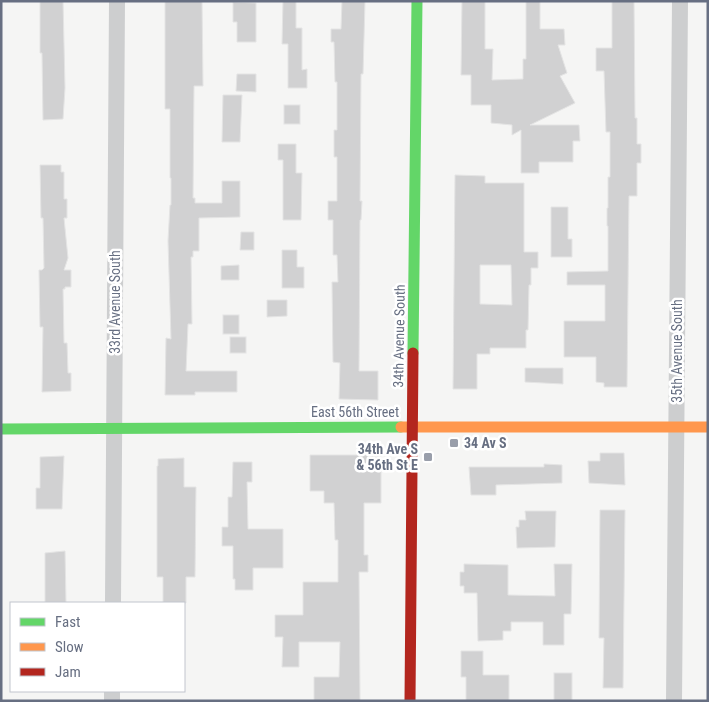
<svg xmlns="http://www.w3.org/2000/svg" width="709" height="702" viewBox="0 0 709 702" font-family="'Roboto Condensed',sans-serif">
<style>
.building{fill:#d1d1d2;stroke:#e4e4e4;fill-rule:evenodd}
.lines{fill:none;stroke-linecap:round;stroke-linejoin:round}
.street{stroke:#cdcecf;stroke-width:16}
.fast{stroke:#63d668;stroke-width:11}
.slow{stroke:#ff974d;stroke-width:11}
.jam{stroke:#b3261e;stroke-width:11}
.poi-dot{fill:#999eaa;stroke:#fff;stroke-width:2}
.labels{text-anchor:middle;dominant-baseline:central;stroke-width:5;stroke-linejoin:round;paint-order:stroke}
.street-label{font-size:14px;fill:#676f82;stroke:#fff}
.poi-label{font-size:14px;font-weight:bold;fill:#676f82;stroke:#fff;text-anchor:start}
</style>
<rect width="100%" height="100%" fill="#f5f5f4"/>
<g class="building">
<polygon points="40,1 63,1 65,88 63,119 43,120 42,53 40,53"/>
<polygon points="165,1 202,1 203,86 194,86 193,198 195,198 195,203 222,203 222,181 240,181 240,217 199,218 199,251 193,251 193,257 191,257 192,324 188,324 186,371 237,371 237,392 195,392 195,395 165,395 166,338 171,339 168,241 170,205 171,205 171,178 170,178 170,109 165,109"/>
<polygon points="283,1 296,1 296,28 302,28 302,70 307,69 307,88 288,88 288,44 282,44"/>
<polygon points="342,1 365,1 363,74 361,74 360,201 362,201 361,220 360,220 359,371 378,371 378,400 339,399 340,363 333,362 332,282 338,282 337,255 333,255 333,220 328,220 328,201 337,201 337,157 334,157 334,130 337,130 337,82 335,82 334,42 331,42 331,29 341,29"/>
<polygon points="462,1 485,1 485,49 493,49 492,80 523,79 523,59 526,59 526,1 540,1 540,29 564,29 565,45 558,45 567,73 560,76 575,103 530,125 579,125 580,141 573,141 573,162 539,162 539,173 521,173 521,130 512,135 512,125 491,123 491,105 471,105 471,75 461,75"/>
<polygon points="612,1 634,1 635,118 637,118 637,144 641,144 641,163 637,163 637,196 629,196 627,387 604,387 604,383 596,382 596,357 564,357 564,321 605,321 605,285 567,285 567,272 608,271 608,226 607,226 607,208 608,208 608,177 610,177 610,132 606,132 604,71 596,71 596,48 612,48"/>
<polygon points="233,2 256,3 256,42 237,42 237,22 233,22"/>
<polygon points="237,74 256,74 256,92 236,91"/>
<polygon points="223,95 242,95 240,142 222,142"/>
<rect x="284" y="105" width="16" height="19"/>
<polygon points="278,144 296,144 296,173 302,173 301,220 283,220 283,160 278,160"/>
<polygon points="40,165 61,165 61,172 64,172 64,199 67,199 67,218 64,218 68,258 64,270 71,270 71,287 65,287 65,289 63,289 64,343 67,343 68,373 71,373 71,391 42,392 43,327 40,327 39,270 42,270 44,268 43,218 41,218"/>
<path d="M455 175 485 176V183H524V252H538V268H531V285H529L528 330H526V348H490V354H477V389H453ZM480 265H511L512 305 480 304Z"/>
<polygon points="551,207 568,207 568,239 572,239 572,257 551,257"/>
<polygon points="241,232 254,232 254,250 240,250"/>
<polygon points="282,250 297,250 297,267 304,267 304,288 282,288"/>
<polygon points="239,265 239,280 221,280 221,266"/>
<polygon points="267,300 287,300 287,316 267,317"/>
<rect x="223" y="315" width="16" height="19"/>
<rect x="230" y="337" width="16" height="16"/>
<polygon points="525,368 563,368 563,384 525,382"/>
<polygon points="600,453 624,453 625,485 589,483 588,461 600,461"/>
<polygon points="310,455 381,455 381,503 364,503 364,555 368,555 368,572 359,572 360,701 314,701 314,677 339,677 340,642 299,642 299,667 282,667 283,637 275,637 275,615 303,615 303,582 338,582 338,540 335,540 334,503 324,503 324,491 310,491"/>
<polygon points="64,456 62,509 36,509 36,488 40,488 40,457"/>
<polygon points="184,458 184,487 196,487 195,577 186,577 186,603 163,603 163,577 157,577 157,466 158,466 158,459"/>
<polygon points="233,462 252,462 252,482 247,482 248,529 283,529 283,568 253,568 253,590 235,590 235,579 233,579 233,546 222,546 222,527 228,527 228,497 232,497"/>
<polygon points="544,464 562,465 562,483 496,485 496,495 471,495 469,467 544,467"/>
<polygon points="600,510 625,510 623,688 603,688 604,638 599,638"/>
<polygon points="525,511 556,511 555,547 517,548 516,527 519,527 519,520 526,520"/>
<polygon points="65,551 66,603 45,603 45,553"/>
<polygon points="464,564 508,565 508,595 555,596 554,564 572,564 571,614 564,614 564,645 543,645 543,622 511,622 511,631 503,631 503,640 478,641 477,593 464,593 464,586 460,586 460,572 464,572"/>
<polygon points="461,651 483,651 483,675 509,675 509,701 466,701 466,677 461,677"/>
<rect x="554" y="673" width="18" height="28"/>
</g>
<g class="lines">
<g class="street">
<polyline points="113,603 117,1"/>
<polyline points="112,701 112,691"/>
<polyline points="674,701 680,1"/>
</g>
<g class="fast">
<polyline points="413,353 417,1"/>
<polyline points="1,429 401,427"/>
</g>
<polyline class="slow" points="401,427 708,427"/>
<polyline class="jam" points="410,701 413,353"/>
</g>
<g class="poi-dot">
<rect x="449" y="438" width="10" height="10" rx="2.5"/>
<rect x="423" y="452" width="10" height="10" rx="2.5"/>
</g>
<g class="labels">
<g class="street-label">
<text transform="translate(115 302) rotate(-90)">33rd Avenue South</text>
<text transform="translate(399 336) rotate(-89)">34th Avenue South</text>
<text transform="translate(677 351) rotate(-90)">35th Avenue South</text>
<text x="355" y="412">East 56th Street</text>
</g>
<g class="poi-label">
<text x="464" y="443">34 Av S</text>
<text x="418" y="449" text-anchor="end">34th Ave S<tspan x="418" dy="16">&amp; 56th St E</tspan></text>
</g>
</g>
<rect width="709" height="702" fill="none" stroke="#676f82" stroke-width="5"/>
<rect x="10" y="602" width="175" height="90" fill="#ffffff" stroke="#c2c5cd"/>
<rect x="20" y="618" width="25" height="8" fill="#63d668" stroke="#c2c5cd"/>
<text x="55" y="627" font-size="15" fill="#676f82">Fast</text>
<rect x="20" y="643" width="25" height="8" fill="#ff974d" stroke="#c2c5cd"/>
<text x="55" y="652" font-size="15" fill="#676f82">Slow</text>
<rect x="20" y="668" width="25" height="8" fill="#b3261e" stroke="#c2c5cd"/>
<text x="55" y="677" font-size="15" fill="#676f82">Jam</text>
</svg>
